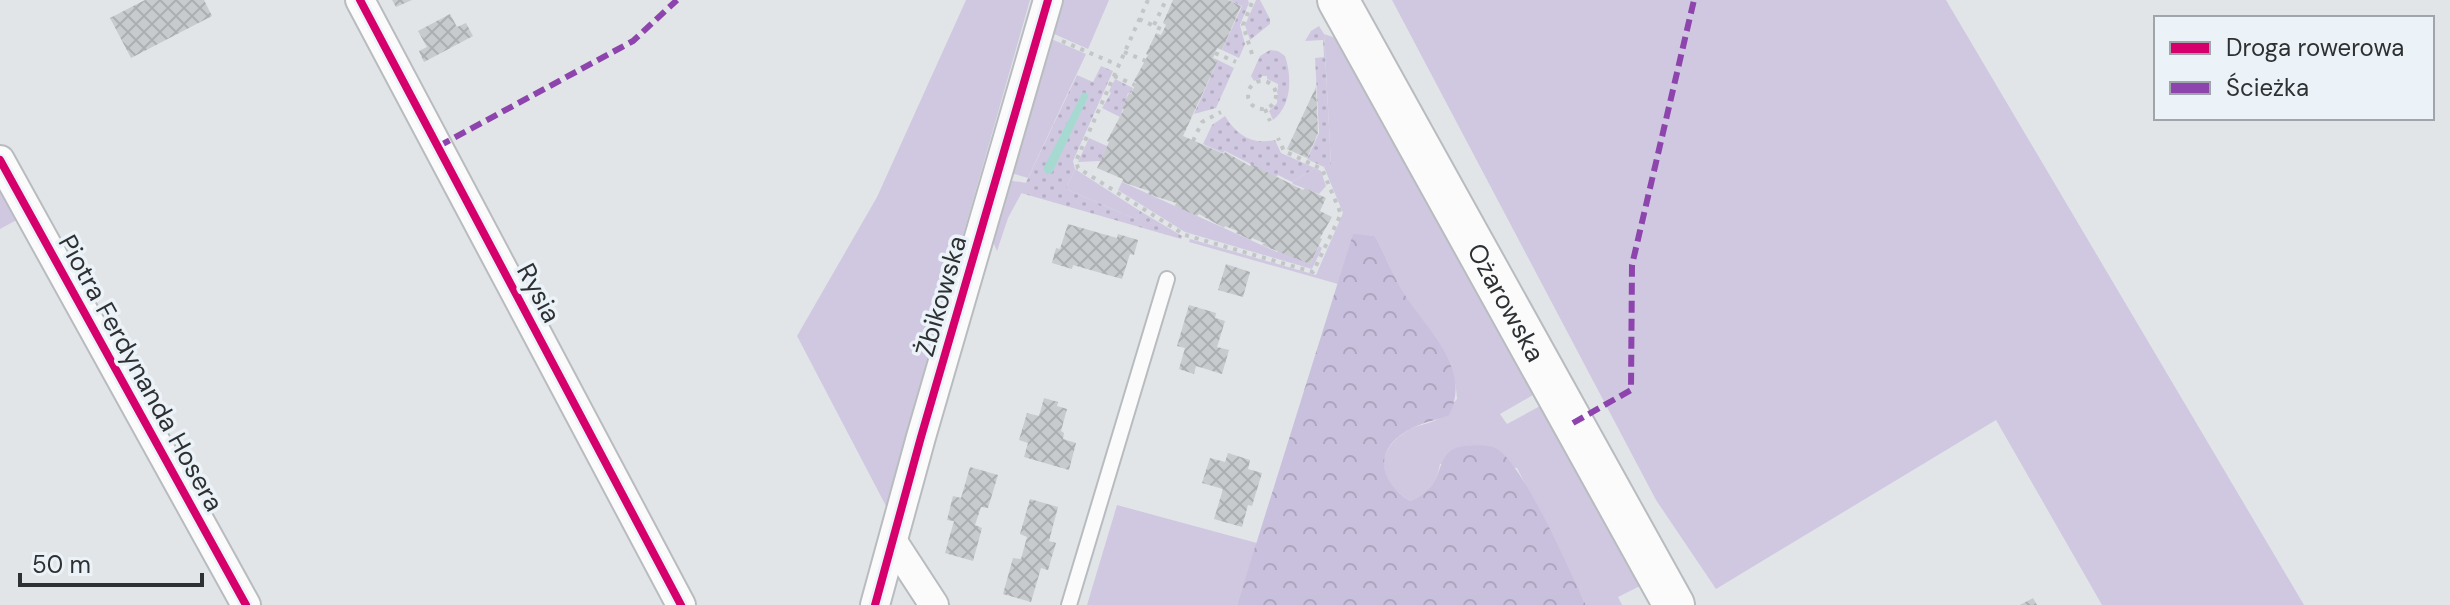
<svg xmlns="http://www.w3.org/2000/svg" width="2450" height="605" viewBox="0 0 2450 605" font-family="'DM Sans',sans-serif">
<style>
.grass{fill:#d0c8e1}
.forest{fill:url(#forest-crowns)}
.garden{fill:url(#garden-dots)}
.water{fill:#a6dad1}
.building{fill:url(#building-cross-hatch)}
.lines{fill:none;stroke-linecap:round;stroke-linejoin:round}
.service-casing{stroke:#b9bcbf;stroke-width:18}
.minor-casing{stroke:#b9bcbf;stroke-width:32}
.secondary-casing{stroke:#b9bcbf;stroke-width:44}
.path{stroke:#c3c6c7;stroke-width:4;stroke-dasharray:4 6;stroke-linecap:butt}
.service{stroke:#fbfbfc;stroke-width:14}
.minor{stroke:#fbfbfc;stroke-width:28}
.secondary{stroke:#fbfbfc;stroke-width:40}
.quiet{stroke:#8e44ad;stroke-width:6;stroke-dasharray:12 6;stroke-linecap:butt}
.cycleway-casing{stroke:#ebf3f9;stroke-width:13}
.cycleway{stroke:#d6006c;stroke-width:8}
.labels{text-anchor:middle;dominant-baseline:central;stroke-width:7;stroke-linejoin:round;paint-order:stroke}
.street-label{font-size:26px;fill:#2e3134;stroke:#ebf3f9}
</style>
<defs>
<pattern id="forest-crowns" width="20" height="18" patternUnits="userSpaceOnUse" patternTransform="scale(2)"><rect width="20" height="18" fill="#c8c0dd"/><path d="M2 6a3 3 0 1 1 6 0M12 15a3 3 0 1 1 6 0" fill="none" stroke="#aca5be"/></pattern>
<pattern id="garden-dots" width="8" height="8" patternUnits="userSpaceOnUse" patternTransform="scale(2)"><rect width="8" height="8" fill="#d0c8e1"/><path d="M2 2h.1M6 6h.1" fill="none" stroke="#b3acc2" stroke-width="1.8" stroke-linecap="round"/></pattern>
<pattern id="building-cross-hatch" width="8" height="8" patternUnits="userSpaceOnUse" patternTransform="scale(2)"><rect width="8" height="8" fill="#c8cbcd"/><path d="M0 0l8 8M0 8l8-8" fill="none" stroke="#acafb1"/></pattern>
</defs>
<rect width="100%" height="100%" fill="#e2e5e8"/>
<g class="grass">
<polygon points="966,0 1030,0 886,506 797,336 877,197"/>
<polygon points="1061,0 1109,0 1088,49 1052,33"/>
<polygon points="1392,0 1946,0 2304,605 2102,605 1996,420 1716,589 1656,500"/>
<path d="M1324 34 1336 38 1533 395 1500 414 1507 424 1540 406 1640 586 1618 597 1622 605H1586L1517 468 1440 464C1436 484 1430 494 1410 501 1376 479 1374 450 1410 429 1418 425 1427 424 1434 421 1443 417 1450 406 1457 399 1455 351 1423 327 1400 288 1391 271 1384 253 1375 236L1353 235 1338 284 1189 242 1190 239 1316 275 1343 213 1324 167 1331 163Z"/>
<polygon points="1049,38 1086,54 1028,178 1011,173"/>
<polygon points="1315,168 1321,171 1326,186 1319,194 1293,184 1292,182"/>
<polygon points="1075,169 1140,211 1136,219 1066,189"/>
<polygon points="0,172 24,216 0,229"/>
<polygon points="1007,180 1027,183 1008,218 997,251 992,240"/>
<polygon points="1122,182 1277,252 1279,250 1310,264 1319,246 1322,248 1312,269 1185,232 1118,190"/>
<polygon points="1117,505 1257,543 1237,605 1087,605"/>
</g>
<path class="forest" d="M1353 234 1375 236C1384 253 1391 271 1400 287 1422 326 1474 367 1449 415 1437 420 1424 422 1412 428 1374 447 1376 479 1410 501 1448 487 1432 458 1456 448 1465 445 1484 445 1493 447 1521 456 1571 575 1586 605H1237Z"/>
<g class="garden">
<polygon points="1229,0 1248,0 1249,3 1240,25 1245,44 1239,58 1222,50 1242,6"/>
<polygon points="1256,0 1260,0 1270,19 1270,24 1250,40 1245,25"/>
<polygon points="1319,26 1324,34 1331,164 1324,167 1307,159 1319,133 1315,58 1324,57 1323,40 1305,41 1311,31"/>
<path d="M1270 50 1278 51 1285 56C1292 76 1292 106 1273 120L1269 111 1277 103 1278 84 1267 79V76H1262L1261 78 1254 81 1251 76 1260 56Z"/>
<polygon points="1218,60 1234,68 1216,108 1194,114"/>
<polygon points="1101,66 1113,71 1073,161 1075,169 1066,189 1136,219 1140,211 1182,236 1181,239 1021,193 1077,75 1093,82"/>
<polygon points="1115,79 1133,88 1131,93 1128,93 1120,117 1102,108 1111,93 1109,91"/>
<path d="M1225 116C1237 136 1253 145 1275 140L1281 153 1315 168 1292 182 1278 175 1276 177 1225 151 1223 153 1203 144 1212 125Z"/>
<polygon points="1089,138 1107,146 1101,161 1078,162"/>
</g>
<polygon class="water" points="1083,92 1089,95 1052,173 1047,174 1043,169"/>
<g class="building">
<polygon points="145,0 204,0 212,16 131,58 110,18"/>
<polygon points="392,0 412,0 396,7"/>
<polygon points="1173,0 1228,0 1241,6 1222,50 1217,48 1213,58 1218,60 1183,136 1224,154 1225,152 1250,166 1251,164 1303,190 1305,188 1326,198 1320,211 1332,217 1320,238 1322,239 1310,264 1262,245 1264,243 1252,238 1251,240 1236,233 1237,231 1225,226 1224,228 1199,214 1197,216 1175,206 1176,203 1148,194 1149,191 1122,182 1123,179 1097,168 1109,142 1107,141 1124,109 1122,108 1129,93 1131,94 1135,85 1136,82 1134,81 1148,55 1146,54 1156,33 1161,35 1166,25 1163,23"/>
<polygon points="450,14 457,27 466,23 473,36 424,62 419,51 427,47 418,31"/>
<polygon points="1316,87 1318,133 1307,158 1287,149"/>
<polygon points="1068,224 1117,238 1118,234 1138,240 1134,255 1130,254 1122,279 1073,265 1072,269 1052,263 1056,248 1060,249"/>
<polygon points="1226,264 1250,272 1243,297 1218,290"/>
<polygon points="1189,305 1216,313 1215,318 1225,321 1217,347 1229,350 1222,374 1196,366 1194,374 1179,369 1185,348 1177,346"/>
<polygon points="1044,398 1058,402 1057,406 1067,409 1061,431 1064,433 1063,439 1076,443 1069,470 1024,457 1028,443 1019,440 1027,413 1039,416"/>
<polygon points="1228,453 1250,460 1248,469 1262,473 1252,506 1248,505 1242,527 1214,519 1223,489 1202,483 1210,458 1225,462"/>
<polygon points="970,467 998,475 988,508 981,507 975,525 982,528 973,561 945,553 954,521 947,520 953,496 961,498"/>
<polygon points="1030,499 1058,507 1049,541 1056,543 1048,570 1041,568 1031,602 1003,594 1013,558 1021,559 1027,537 1020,534"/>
<polygon points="2033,598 2037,605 2020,605"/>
</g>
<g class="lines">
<defs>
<polyline id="service" points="1069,605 1167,279"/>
<g id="minor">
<polyline points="360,0 681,605"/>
<polyline points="0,160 246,605"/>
<polyline points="893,542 934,605"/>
<polyline points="875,605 921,437 1048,0"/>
</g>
<g id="secondary">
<path id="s1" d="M1338 0 1674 605"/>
</g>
</defs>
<use href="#service" class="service-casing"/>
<use href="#minor" class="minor-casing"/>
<use href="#secondary" class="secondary-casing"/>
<g class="path">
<polyline points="1148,0 1076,161 1078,168 1185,235 1313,272 1341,214 1322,169 1284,151 1278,138"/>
<polyline points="1139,19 1163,30"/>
<polyline points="1154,25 1166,0"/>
<polyline points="1062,41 1118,65"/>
<polyline points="1124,52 1146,61"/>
<polyline points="1215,53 1236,62"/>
<polyline points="1252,54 1243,25 1253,0"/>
<polyline points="1114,76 1135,85"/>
<circle cx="1262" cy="95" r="14"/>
<polyline points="1265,109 1270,121"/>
<polyline points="1193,141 1202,122 1221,112"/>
</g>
<use href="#service" class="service"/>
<use href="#minor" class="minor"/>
<use href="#secondary" class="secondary"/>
<g class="quiet">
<polyline points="439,146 633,41 677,0"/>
<polyline points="1573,423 1631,390 1632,265 1694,0"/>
</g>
<defs>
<g id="cycleway">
<polyline points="360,0 681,605"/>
<polyline points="0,160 246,605"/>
<polyline points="875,605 921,437 1048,0"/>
</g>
</defs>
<use href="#cycleway" class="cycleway-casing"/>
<use href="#cycleway" class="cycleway"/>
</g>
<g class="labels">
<g class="street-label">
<text transform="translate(539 293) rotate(62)">Rysia</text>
<text transform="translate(941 296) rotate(-74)">Żbikowska</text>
<text stroke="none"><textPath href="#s1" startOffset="346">Ożarowska</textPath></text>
<text transform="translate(141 373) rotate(61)">Piotra Ferdynanda Hosera</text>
</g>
</g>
<rect x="2154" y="16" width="280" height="104" fill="#ebf3f9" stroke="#9fa5aa" stroke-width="2"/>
<rect x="2170" y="42" width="40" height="12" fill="#d6006c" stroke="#9fa5aa" stroke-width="2"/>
<text x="2226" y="56" font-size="24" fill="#2e3134">Droga rowerowa</text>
<rect x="2170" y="82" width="40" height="12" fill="#8e44ad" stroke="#9fa5aa" stroke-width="2"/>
<text x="2226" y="96" font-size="24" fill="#2e3134">Ścieżka</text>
<path d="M20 573v12h182v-12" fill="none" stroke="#2e3134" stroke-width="4"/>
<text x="32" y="573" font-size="24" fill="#2e3134" stroke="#ebf3f9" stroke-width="6" paint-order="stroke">50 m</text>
</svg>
